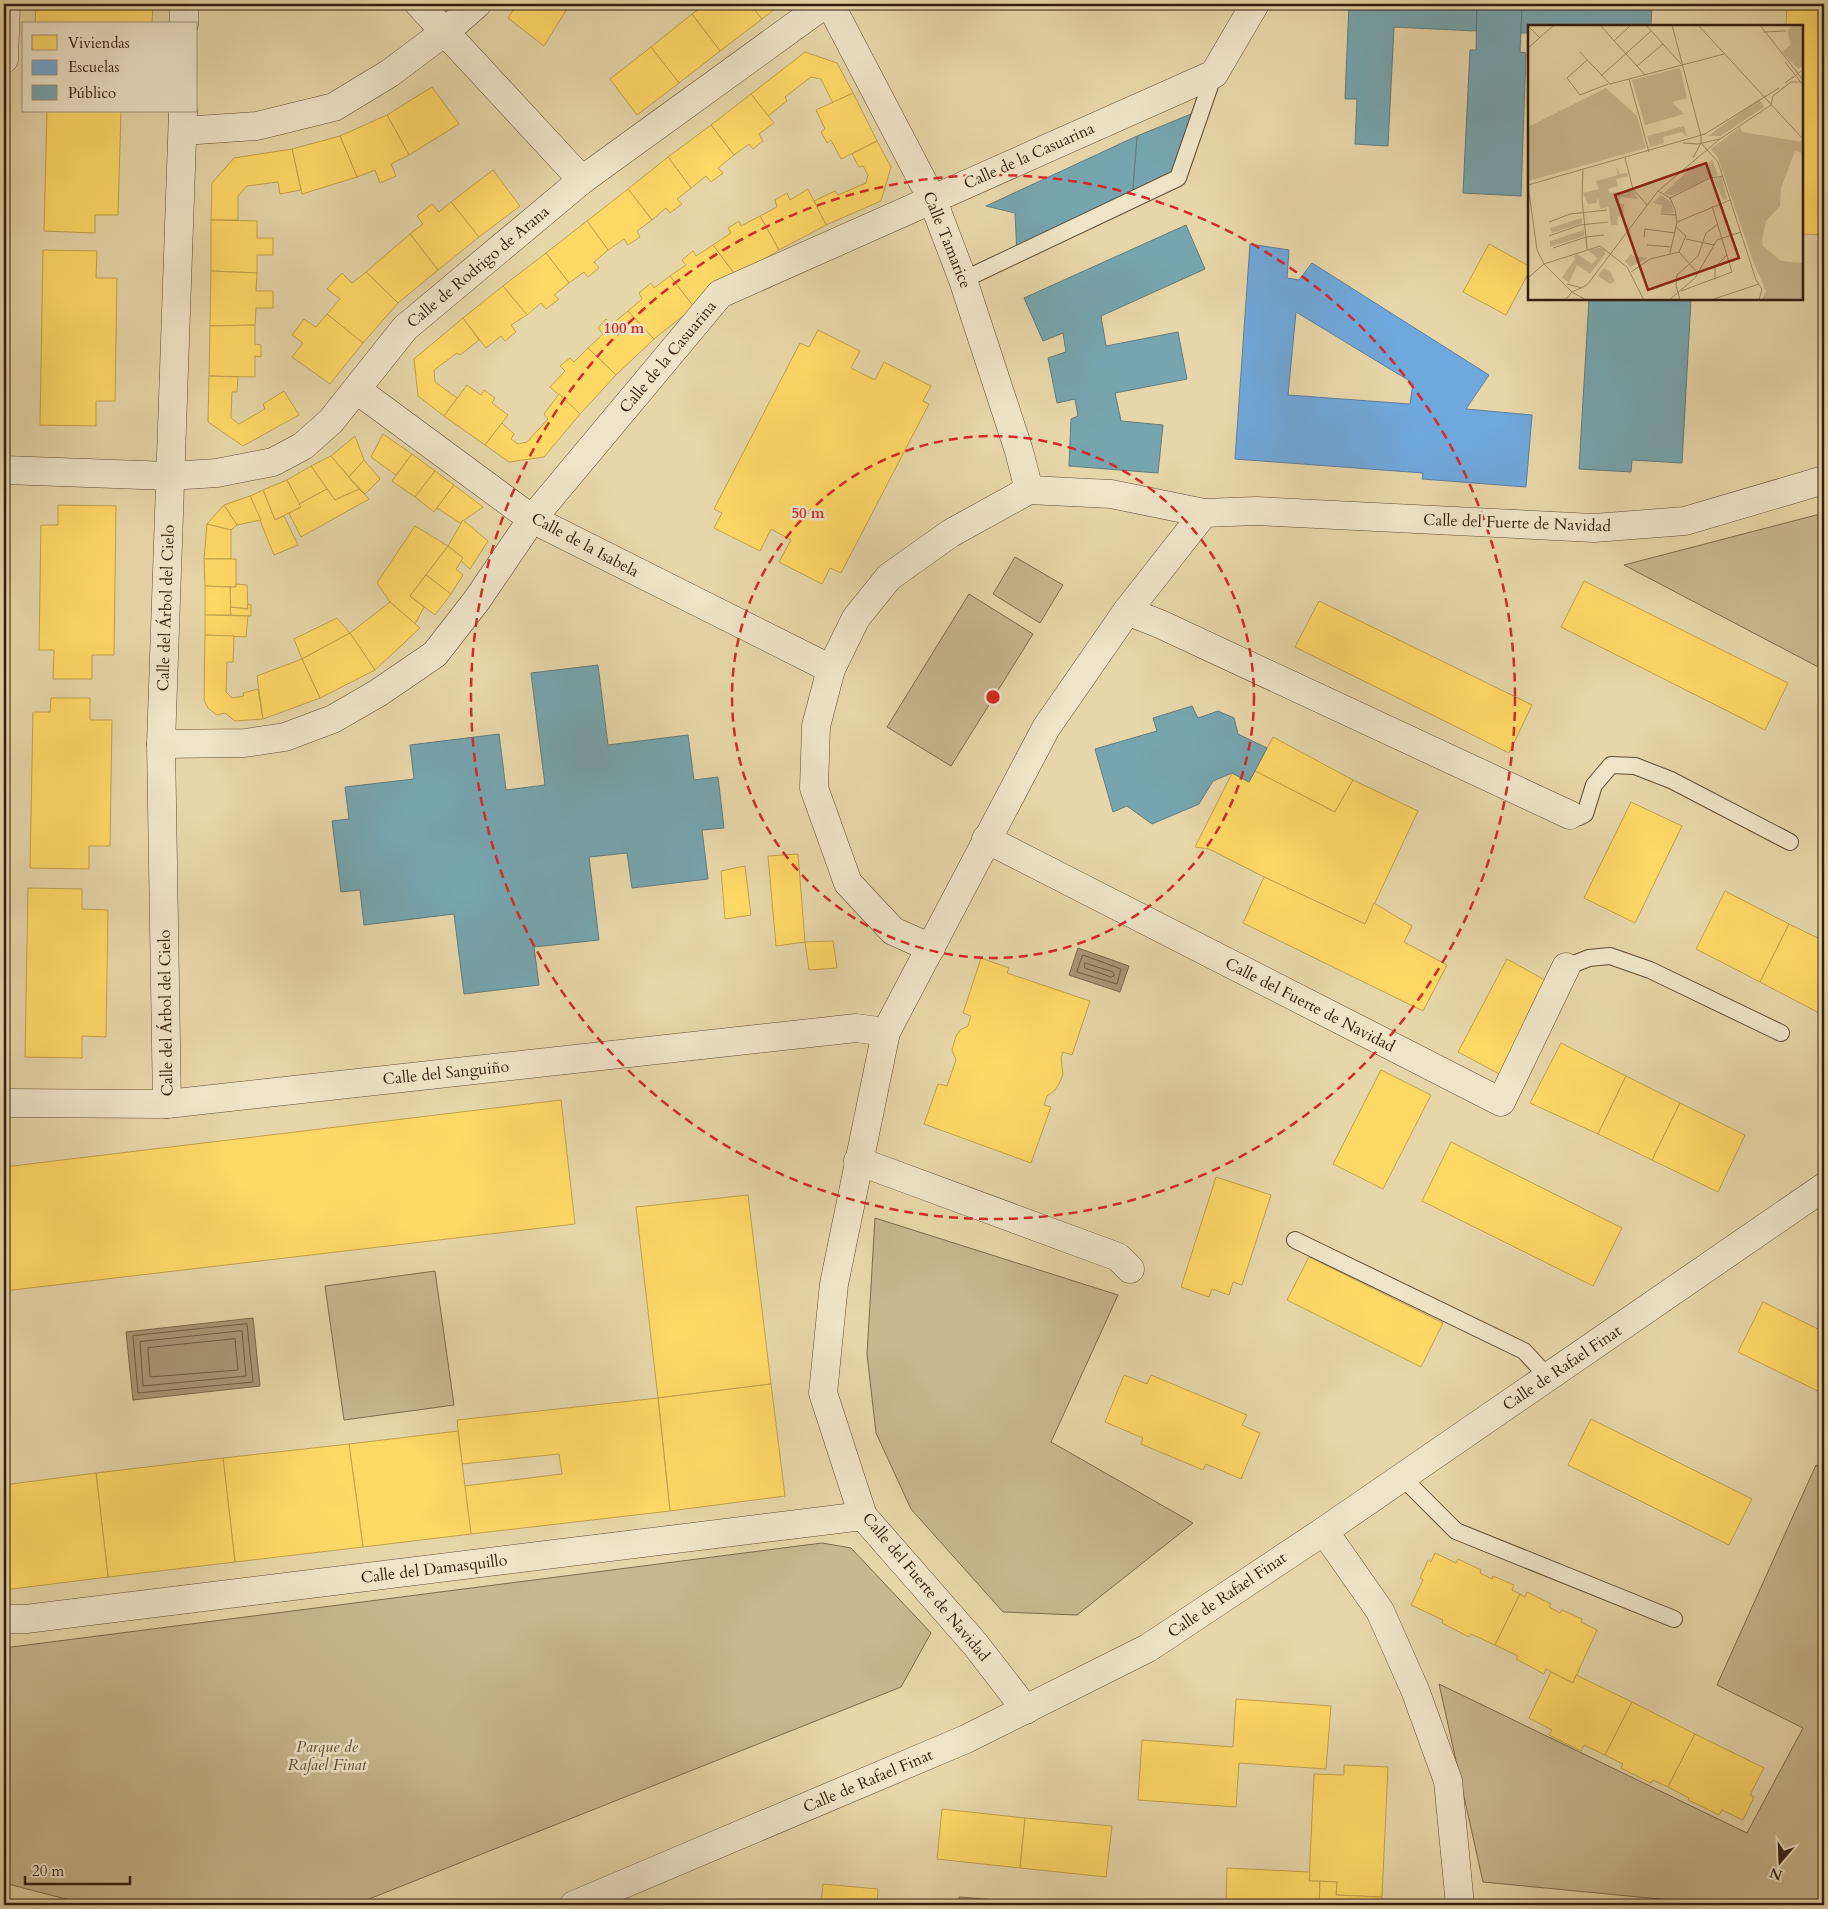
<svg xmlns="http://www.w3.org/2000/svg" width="1828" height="1909" viewBox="0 0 1828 1909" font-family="Cardo,serif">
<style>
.green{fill:#c8b78f;stroke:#7d6a4e}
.water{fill:#a99774;stroke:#79664b}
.homes{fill:#ffd966;stroke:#c2a14c}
.schools{fill:#6fa8dc;stroke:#5d7e9e;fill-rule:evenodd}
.public{fill:#76a5af;stroke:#627c7f}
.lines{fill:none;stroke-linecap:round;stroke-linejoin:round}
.shore{stroke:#6e5a41;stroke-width:1}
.lane-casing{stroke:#5f4b35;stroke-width:18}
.street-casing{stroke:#5f4b35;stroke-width:29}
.lane{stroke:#efe4c7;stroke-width:16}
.street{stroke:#efe4c7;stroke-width:28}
.ring{fill:none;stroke:#d62828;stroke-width:2.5;stroke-dasharray:9 6}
.labels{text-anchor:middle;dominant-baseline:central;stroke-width:5;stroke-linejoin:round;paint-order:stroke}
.street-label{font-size:16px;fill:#321d0e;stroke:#efe4c7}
.park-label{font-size:16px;font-style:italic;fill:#5f4b35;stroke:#efe4c7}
.inset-road{fill:none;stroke:#9f8c6b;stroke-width:1}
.view{fill:#8f2418;fill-opacity:0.15;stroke:#8f2418;stroke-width:2.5}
.inset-edge{fill:none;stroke:#321d0e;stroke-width:2.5}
.centre{fill:#d62828;stroke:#efe4c7;stroke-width:2.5}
.ring-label{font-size:15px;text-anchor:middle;font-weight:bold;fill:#d62828;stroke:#efe4c7;stroke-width:5;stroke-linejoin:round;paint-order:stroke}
</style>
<rect width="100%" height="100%" fill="#e7d6a9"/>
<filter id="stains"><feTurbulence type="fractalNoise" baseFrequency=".004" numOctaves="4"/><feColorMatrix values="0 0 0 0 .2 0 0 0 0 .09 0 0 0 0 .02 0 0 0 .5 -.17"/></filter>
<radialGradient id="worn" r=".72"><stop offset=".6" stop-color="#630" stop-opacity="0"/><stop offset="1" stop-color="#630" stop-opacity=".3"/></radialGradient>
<g class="green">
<polygon points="1824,513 1824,670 1624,565"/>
<polygon points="1015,557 1063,585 1040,623 993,594"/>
<polygon points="969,594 1033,634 951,766 887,727"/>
<polygon points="875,1218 1118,1295 1051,1442 1193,1523 1077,1615 1003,1612 911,1509 876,1433 867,1354"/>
<polygon points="435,1271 454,1405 344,1420 325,1286"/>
<polygon points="1816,1465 1824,1469 1824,1905 1722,1905 1483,1882 1439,1684 1747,1833 1803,1728 1717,1685"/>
<polygon points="822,1543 851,1548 931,1633 901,1687 354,1905 89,1905 4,1883 4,1648"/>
<polygon points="959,1897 1061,1905 959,1905"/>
</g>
<g class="water">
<polygon points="1078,948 1129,966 1120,992 1069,975"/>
<polygon points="253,1318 260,1386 133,1400 126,1332"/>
</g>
<g class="homes">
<polygon points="36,4 153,4 152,24 35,24"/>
<polygon points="517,4 570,4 544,46 508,18"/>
<polygon points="706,4 750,4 762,19 720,51 692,14"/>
<polygon points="750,4 781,4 762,19"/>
<polygon points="1787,4 1824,4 1824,235 1802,234 1802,26 1786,26"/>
<polygon points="692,14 720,51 679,83 651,47"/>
<polygon points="651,47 679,83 637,115 610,79"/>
<polygon points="805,52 837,63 853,93 833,103 821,79 811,77 785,97 787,101 768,116 751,94"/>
<polygon points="432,87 459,124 409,155 387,115"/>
<polygon points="853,93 877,141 841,159 831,140 827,143 821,132 825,129 816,110"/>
<polygon points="751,94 774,123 759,134 763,141 753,149 749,144 734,155 711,125"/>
<polygon points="47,111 121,111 118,215 95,215 95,233 44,231"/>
<polygon points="387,115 409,155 391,164 396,176 380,183 375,170 357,177 340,136"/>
<polygon points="711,125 734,155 718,168 723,173 711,182 706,176 691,188 668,157"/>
<polygon points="340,136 357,177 302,194 292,149"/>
<polygon points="877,141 891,167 881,201 826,225 814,201 835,191 838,195 866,183 868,175 863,166 859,167 852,154"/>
<polygon points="292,149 301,190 280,194 278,182 247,186 238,196 238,220 211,220 212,183 234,158"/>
<polygon points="668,157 691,188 677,199 682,204 670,213 666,208 652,220 628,189"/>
<polygon points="493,170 520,206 479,237 451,202"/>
<polygon points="628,189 652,220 637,231 640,237 628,245 624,239 608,250 587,221"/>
<polygon points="808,189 826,225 779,250 760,216 777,207 775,200 787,193 790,200"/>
<polygon points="451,202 479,237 438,270 410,234 423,224 417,216 432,204 439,212"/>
<polygon points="760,216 779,250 736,276 713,245 731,233 728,228 739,221 741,226"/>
<polygon points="211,220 257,221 257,238 273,238 273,255 257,255 257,273 211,271"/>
<polygon points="587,221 608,250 594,262 599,268 588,277 584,272 569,283 546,253"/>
<polygon points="410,234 438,270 398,303 366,272"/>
<polygon points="1489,244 1529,266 1529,272 1506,315 1463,292"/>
<polygon points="713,245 736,276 694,307 670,276 686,265 682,260 693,251 696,256"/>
<polygon points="43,250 97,251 96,278 117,278 115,401 96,401 96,426 40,425"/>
<polygon points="546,253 569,283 554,295 559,299 546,309 541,303 527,315 503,286"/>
<polygon points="211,271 257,273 256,291 273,291 273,308 256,308 255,325 210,326"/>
<polygon points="366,272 398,303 363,343 327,314 340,299 327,289 342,273 352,283"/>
<polygon points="670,276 694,307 654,339 628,311 642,299 639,293 651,283 654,288"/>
<polygon points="503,286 527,315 511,325 516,332 505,341 501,336 486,348 463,318"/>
<polygon points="628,311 654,339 616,375 588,348 603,334 598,328 606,319 612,324"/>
<polygon points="327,314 363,343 330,384 292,357 303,343 292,335 304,319 316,327"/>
<polygon points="463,318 479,340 460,355 457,353 434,370 435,382 457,398 444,416 418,396 414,359"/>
<polygon points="255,325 255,344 261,345 261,357 255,356 255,377 209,376 210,326"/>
<polygon points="818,330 860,351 851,368 875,380 884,362 931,386 923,401 929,404 841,573 830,568 822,584 779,562 791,540 771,529 760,551 714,528 722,513 714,509 800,343 809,347"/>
<polygon points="588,348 616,375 580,414 550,387 565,371 560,366 570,358 574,362"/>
<polygon points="209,376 238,377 237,392 232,392 231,418 239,424 265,409 263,404 284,391 299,415 243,446 208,422"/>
<polygon points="467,385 481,395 484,390 495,398 492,403 508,415 485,445 444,416"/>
<polygon points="559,394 580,414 544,457 509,462 485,445 502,423 514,434 511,439 518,444 527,442 548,419 544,414"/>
<polygon points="383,434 412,454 396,475 371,457"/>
<polygon points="355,436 364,460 349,477 331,456"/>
<polygon points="412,454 435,471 415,497 392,481"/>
<polygon points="331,456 359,489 335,500 311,466"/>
<polygon points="364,460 380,479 365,494 349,477"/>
<polygon points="311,466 327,489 299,504 287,480"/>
<polygon points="435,471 454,485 434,512 415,497"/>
<polygon points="287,480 301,507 275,520 263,490"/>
<polygon points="454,485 483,507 460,523 437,508"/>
<polygon points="327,489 335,500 359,489 369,499 301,537 289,513 301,507 299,504"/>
<polygon points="263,490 275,520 284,516 298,545 274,555 250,496"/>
<polygon points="250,496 261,520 237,525 224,505"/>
<polygon points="58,505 116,506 114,655 92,655 92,679 53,679 54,650 39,650 41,525 58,525"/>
<polygon points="224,505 237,525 231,530 207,524"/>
<polygon points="463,520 488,541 470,569 460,560 463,558 448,546"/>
<polygon points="207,524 231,530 231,559 204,559"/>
<polygon points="415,526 448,546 410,596 424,607 415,624 390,602 377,583"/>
<polygon points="448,546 463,558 456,569 463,575 451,594 426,575"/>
<polygon points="204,559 236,559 236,587 205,586"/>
<polygon points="426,575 451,594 435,615 410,596"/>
<polygon points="1584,581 1788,683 1765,730 1561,627"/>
<polygon points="236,584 247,585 248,609 230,607 230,587 236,587"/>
<polygon points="205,586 230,587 231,615 205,615"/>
<polygon points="1319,601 1532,705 1509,753 1295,647"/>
<polygon points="390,602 420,628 375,670 350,633"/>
<polygon points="247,604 251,605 251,616 231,615 230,607 248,609"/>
<polygon points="205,615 248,616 246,637 205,635"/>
<polygon points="337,618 350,633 302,659 294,639"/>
<polygon points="350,633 375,670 320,698 302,659"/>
<polygon points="205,635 234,636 233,662 227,662 226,692 232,698 244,696 243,693 258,689 263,719 235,721 225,713 217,715 208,708 204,700"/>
<polygon points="302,659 320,698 263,719 257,676"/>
<polygon points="51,698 90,698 90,720 112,720 110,846 89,846 89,869 30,868 33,712 50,712"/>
<polygon points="1273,737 1353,780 1335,812 1255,771"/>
<polygon points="1255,771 1335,812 1353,780 1418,811 1365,924 1264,877 1209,849 1195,847 1232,773 1249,782"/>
<polygon points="1631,802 1682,826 1635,923 1584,898"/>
<polygon points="798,854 805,942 776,946 768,856"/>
<polygon points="745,866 751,915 725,919 721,871"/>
<polygon points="1264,877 1365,924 1374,903 1412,926 1404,942 1447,965 1423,1011 1243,923"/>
<polygon points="28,888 82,889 82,909 108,910 106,1037 82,1036 82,1058 25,1057"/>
<polygon points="1725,891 1789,924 1760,982 1696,949"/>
<polygon points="1789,924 1824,941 1824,1008 1821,1014 1760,982"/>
<polygon points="833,941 837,968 809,970 805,942"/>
<polygon points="981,958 1009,968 1007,973 1090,1001 1072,1055 1063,1052 1061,1058 1063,1074 1060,1082 1055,1090 1047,1096 1044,1105 1051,1107 1031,1163 924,1124 938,1084 947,1086 956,1060 952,1050 956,1036 960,1030 968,1026 971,1016 963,1013"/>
<polygon points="1507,959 1552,984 1503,1076 1458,1052"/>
<polygon points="1561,1043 1626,1076 1598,1134 1530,1103"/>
<polygon points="1381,1070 1431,1095 1383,1189 1333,1164"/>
<polygon points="1626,1076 1680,1103 1652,1160 1598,1134"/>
<polygon points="561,1100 575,1224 4,1291 4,1167"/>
<polygon points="1680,1103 1745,1135 1718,1192 1652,1160"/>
<polygon points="1451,1142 1622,1228 1593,1286 1422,1201"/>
<polygon points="1216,1177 1271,1195 1242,1285 1233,1282 1229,1295 1212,1289 1209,1297 1181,1287"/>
<polygon points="748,1195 771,1384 658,1398 636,1207"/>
<polygon points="1309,1257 1443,1323 1421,1367 1287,1300"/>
<polygon points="1763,1302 1824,1332 1824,1394 1738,1352"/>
<polygon points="1124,1375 1147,1384 1151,1375 1247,1415 1242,1425 1260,1433 1241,1479 1206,1464 1203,1470 1141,1444 1143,1438 1105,1422"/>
<polygon points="771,1384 785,1496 670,1511 658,1398"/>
<polygon points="658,1398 670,1511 471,1534 464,1486 562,1474 559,1454 462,1464 457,1420"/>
<polygon points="1591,1419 1752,1499 1729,1545 1568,1465"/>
<polygon points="458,1431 471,1534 363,1547 349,1444"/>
<polygon points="349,1444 363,1547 235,1562 223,1458"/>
<polygon points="223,1458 235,1562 108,1577 96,1473"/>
<polygon points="96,1473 108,1577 4,1590 4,1485"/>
<polygon points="1435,1553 1456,1563 1458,1559 1481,1570 1480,1573 1492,1579 1493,1576 1514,1585 1512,1590 1520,1594 1495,1645 1471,1634 1469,1637 1442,1623 1443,1620 1411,1605 1423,1580 1420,1578 1428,1560 1431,1562"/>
<polygon points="1527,1592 1551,1604 1549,1607 1560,1613 1562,1610 1582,1619 1581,1622 1597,1630 1573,1683 1546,1669 1544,1674 1516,1659 1518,1656 1495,1645 1520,1594 1525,1597"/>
<polygon points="1551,1672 1573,1683 1576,1675 1632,1702 1605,1755 1584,1745 1581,1751 1549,1735 1552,1730 1529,1718"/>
<polygon points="1236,1699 1331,1706 1326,1769 1239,1763 1236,1807 1138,1800 1142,1740 1233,1747"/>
<polygon points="1632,1702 1695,1734 1668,1787 1653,1780 1651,1783 1621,1768 1623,1764 1605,1755"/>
<polygon points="1695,1734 1764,1768 1750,1795 1754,1797 1743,1820 1722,1810 1719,1815 1688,1800 1689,1798 1668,1787"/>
<polygon points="1344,1765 1388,1767 1382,1897 1336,1895 1337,1882 1309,1881 1314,1774 1344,1775"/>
<polygon points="942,1809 1025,1818 1020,1868 937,1859"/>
<polygon points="1025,1818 1112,1826 1106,1877 1020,1868"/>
<polygon points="1227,1868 1310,1872 1309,1881 1320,1881 1319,1905 1226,1905"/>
<polygon points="1320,1881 1337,1882 1336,1895 1382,1897 1382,1905 1319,1905"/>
<polygon points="823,1884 878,1889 877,1905 821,1905"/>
</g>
<path class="schools" d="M1250 244 1289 250 1287 278 1299 280 1312 263 1489 375 1466 409 1532 415 1526 487 1422 479 1423 473 1235 459ZM1296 312 1413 383 1410 404 1288 395Z"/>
<g class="public">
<polygon points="1349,4 1477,4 1476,31 1394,27 1388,146 1355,144 1357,99 1345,99"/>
<polygon points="1477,4 1522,4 1520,52 1526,53 1521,196 1463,193 1470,50 1476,50"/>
<polygon points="1522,4 1652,4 1651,26 1529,26 1529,33 1521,33"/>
<polygon points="1201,110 1178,178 1132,200 1137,136"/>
<polygon points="1137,136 1132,200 1017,254 1015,213 986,206"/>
<polygon points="1186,225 1205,269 1101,316 1106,346 1178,332 1187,379 1115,393 1121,421 1163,425 1158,473 1069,466 1071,419 1078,416 1075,399 1057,403 1048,358 1066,352 1063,333 1043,341 1024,298"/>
<polygon points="1589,299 1691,299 1682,463 1632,460 1631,472 1579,469"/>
<polygon points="598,665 608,745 688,735 694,780 718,777 724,828 702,830 708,879 632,888 627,853 589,857 599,940 534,947 539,985 464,994 454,914 364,925 360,890 341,892 332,821 349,819 345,787 414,779 410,745 499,734 506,790 545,785 531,673"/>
<polygon points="1192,706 1198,718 1218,711 1234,718 1238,734 1267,748 1249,782 1232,773 1213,781 1199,804 1152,824 1127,806 1113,812 1095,749 1157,731 1153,718"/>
</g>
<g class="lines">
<g class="shore">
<polygon points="1083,955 1121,969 1117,984 1077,972"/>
<polygon points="1085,963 1113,972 1114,976 1111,977 1085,968"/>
<polygon points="247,1324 253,1382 138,1393 133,1336"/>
<polygon points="242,1331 246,1376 143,1386 140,1342"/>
<polygon points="235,1339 238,1370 150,1377 148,1348"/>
</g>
<defs>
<g id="lane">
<polyline points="963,280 1178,178 1214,74"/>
<polyline points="1570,815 1579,817 1585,814 1594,785 1611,765 1635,766 1671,780 1790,842"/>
<polyline points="1566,967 1589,958 1610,956 1650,970 1781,1033"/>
<polyline points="1295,1240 1524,1351 1548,1377"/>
<polyline points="1402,1477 1456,1531 1674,1619"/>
</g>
<g id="street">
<polyline points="184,4 184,24"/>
<polyline points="419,4 582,180"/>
<polyline points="830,4 933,201 963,280 1019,451 1029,490"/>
<polyline points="4,59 6,4"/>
<polyline points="183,131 257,126 334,107 390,73 446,31 477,4"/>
<polyline points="357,390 532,519 831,669"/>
<polyline points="4,470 170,476 217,473 273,462 303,446 331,421 405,328 582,180 825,4"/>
<polyline points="1127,611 1160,624 1570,815"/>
<polyline points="161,744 245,743 285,737 333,719 378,693 435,654 477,600 532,519 720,294 1214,74 1255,4"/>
<polyline points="986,839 1501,1102 1566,967"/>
<polyline points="931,948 893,931 848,883 814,788 816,726 831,669 856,618 889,577 951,533 1029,490 1111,494 1204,513 1256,511 1594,528 1685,521 1824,480"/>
<polyline points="4,1103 167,1104 856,1028 886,1032"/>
<polyline points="167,1104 161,744 183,111"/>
<polyline points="858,1161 1118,1257 1130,1269"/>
<polyline points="1324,1531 1380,1611 1415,1690 1448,1781 1460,1905"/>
<polyline points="4,1619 26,1619 863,1516"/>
<polyline points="1026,1710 975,1644 863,1516 823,1393 834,1284 886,1032 1046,728 1127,611 1204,513"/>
<polyline points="574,1905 966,1739 1148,1648 1324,1531 1824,1187"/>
</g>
</defs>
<use href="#lane" class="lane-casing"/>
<use href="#street" class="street-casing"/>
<use href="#lane" class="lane"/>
<use href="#street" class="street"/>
</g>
<g class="ring">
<circle cx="993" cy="697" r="261"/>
<circle cx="993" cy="697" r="522"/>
</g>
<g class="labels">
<g class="street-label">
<text transform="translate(1029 156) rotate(-24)">Calle de la Casuarina</text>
<text transform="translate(947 240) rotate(68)">Calle Tamarice</text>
<text transform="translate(478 267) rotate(-40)">Calle de Rodrigo de Arana</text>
<text transform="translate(668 357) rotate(-50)">Calle de la Casuarina</text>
<text transform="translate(1517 523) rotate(2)">Calle del Fuerte de Navidad</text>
<text transform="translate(585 545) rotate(28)">Calle de la Isabela</text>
<text transform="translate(166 608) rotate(-88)">Calle del Árbol del Cielo</text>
<text transform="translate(1310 1005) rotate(27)">Calle del Fuerte de Navidad</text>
<text transform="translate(166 1013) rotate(-91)">Calle del Árbol del Cielo</text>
<text transform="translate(446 1073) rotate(-6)">Calle del Sanguiño</text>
<text transform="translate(1562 1368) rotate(-34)">Calle de Rafael Finat</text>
<text transform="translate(434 1569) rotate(-7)">Calle del Damasquillo</text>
<text transform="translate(926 1587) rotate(50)">Calle del Fuerte de Navidad</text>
<text transform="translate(1227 1595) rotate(-34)">Calle de Rafael Finat</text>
<text transform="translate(868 1781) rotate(-23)">Calle de Rafael Finat</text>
</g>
<g class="park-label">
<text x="327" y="1747">Parque de<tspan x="327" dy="18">Rafael Finat</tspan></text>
</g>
</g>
<g transform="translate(1528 25)">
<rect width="275" height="275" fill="#e7d6a9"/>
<path d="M265 0H275V41L270 44 254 27 262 20 260 6ZM152 43 159 73 144 77 156 89 117 100 104 55ZM78 63 109 91 118 123 0 156V102ZM231 74 236 82 193 111H180ZM156 101 159 112 154 107 135 112 136 118 122 122 119 111ZM212 102 214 107 275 117V128L267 126 253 163 252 181 238 196 234 215 235 221 253 236 275 238V275H233L238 266 225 236 190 133 183 124ZM184 134 190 150 143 171 136 168 165 141 179 140ZM87 140 92 149 99 148 100 151 88 154 90 161 80 164 81 168 105 165 110 174 92 172 91 178 96 179 95 192 90 191 89 200H83L81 182 72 184 70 173 68 178 60 179 55 168 71 164 68 156 90 150ZM194 151 199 174 195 175 185 153ZM133 170 143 177 146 188H133L134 180 125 178ZM54 193V198L24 208 22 203ZM56 205V211L22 222V216ZM71 223 77 224V229L62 249 49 240 41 258 34 252 47 234 45 231 49 229 64 239 69 233 60 225ZM103 229 105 231 120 233 102 242 97 236ZM76 243 82 247 87 256 82 259 70 251Z" fill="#c8b78f"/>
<path class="inset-road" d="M72 0 117 50M118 0 153 39M144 0 173 111V118L165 133M170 0 275 114M232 0 275 55M0 1 12 13M235 7 258 6M86 16 103 0M0 23 26 0M52 27 82 59 196 29M59 35 39 53 52 70 80 59M257 37 275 60M109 41 135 19M73 51 123 6M101 54 121 127M257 58 275 45M245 71 263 57H272M155 118 170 119 192 114 243 80 245 71M173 118 190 137 228 255 234 264 231 275M97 133 105 164 119 180M55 145 54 173 59 224M130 166 142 173 147 184 149 197 142 228M142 173 182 153 195 151M133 189 148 190M21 197 42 189 79 185M149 197 202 175M21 211 52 200 80 197M116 212 117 204 147 208M158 214 186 220M119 220 144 222M25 223 58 212 76 210M151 227 169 247M103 247 122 234 151 227 158 211 148 202M0 253 16 239 72 221 99 242 116 275M187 255V242L199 230M39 259 54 263M153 266 204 247 184 181M44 267 16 239 9 225 0 160 177 109 251 63M44 267 58 275M37 275 44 267 59 260 130 166 192 114M141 275 167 253 189 215 213 207M152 275 148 260 149 250 170 231 178 208 190 199M183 275 231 259"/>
<path class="view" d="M178 138 211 233 120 265 87 170Z"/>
<rect width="275" height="275" class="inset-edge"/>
</g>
<circle cx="993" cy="697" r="8" class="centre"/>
<g class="ring-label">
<text x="624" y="333">100 m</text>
<text x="808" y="518">50 m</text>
</g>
<rect width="1828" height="1909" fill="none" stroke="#e7d6a9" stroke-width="20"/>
<rect x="5" y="5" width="1818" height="1899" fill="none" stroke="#321d0e" stroke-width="2.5"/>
<rect x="10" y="10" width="1808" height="1889" fill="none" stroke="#321d0e"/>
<rect x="22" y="22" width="175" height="90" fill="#efe4c7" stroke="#a3947d"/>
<rect x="32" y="35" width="25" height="15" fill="#ffd966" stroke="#a3947d"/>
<text x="68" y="48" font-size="15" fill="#321d0e">Viviendas</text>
<rect x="32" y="60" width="25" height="15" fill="#6fa8dc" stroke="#a3947d"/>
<text x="68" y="72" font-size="15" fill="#321d0e">Escuelas</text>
<rect x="32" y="85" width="25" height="15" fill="#76a5af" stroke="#a3947d"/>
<text x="68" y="98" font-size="15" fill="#321d0e">Público</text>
<g transform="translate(1780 1862) rotate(199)" stroke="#efe4c7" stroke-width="4" paint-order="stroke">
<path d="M0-4L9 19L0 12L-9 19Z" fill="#321d0e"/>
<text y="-8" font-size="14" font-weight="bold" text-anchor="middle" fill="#321d0e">N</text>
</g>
<path d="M25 1876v8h105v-8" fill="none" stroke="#321d0e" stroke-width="2.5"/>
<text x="32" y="1876" font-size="15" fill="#321d0e" stroke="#efe4c7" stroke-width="4" paint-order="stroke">20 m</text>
<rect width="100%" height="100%" filter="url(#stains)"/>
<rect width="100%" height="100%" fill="url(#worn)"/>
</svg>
